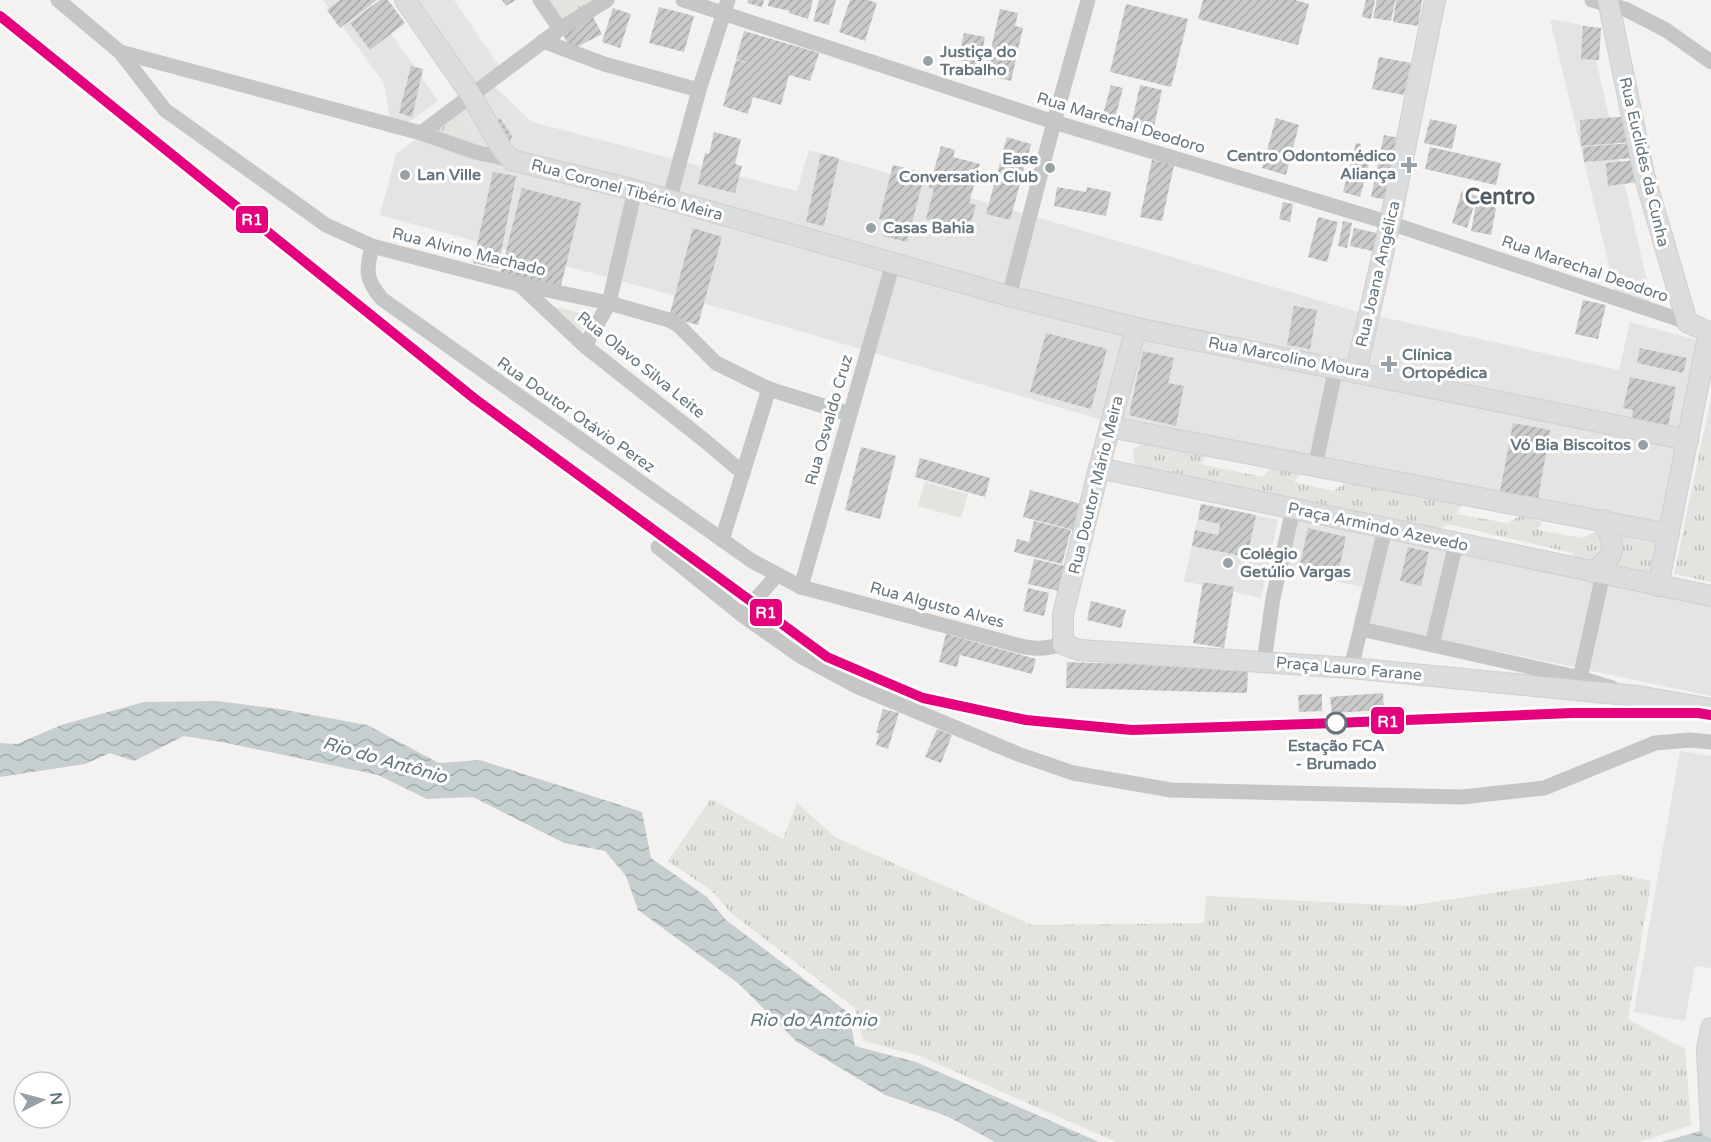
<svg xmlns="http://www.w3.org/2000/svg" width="1711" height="1142" viewBox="0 0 1711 1142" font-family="'Varela Round',sans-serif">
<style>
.built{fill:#e3e4e3}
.grass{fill:url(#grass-tufts)}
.pitch{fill:#e1e4df}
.water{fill:url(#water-waves)}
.building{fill:url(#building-hatch)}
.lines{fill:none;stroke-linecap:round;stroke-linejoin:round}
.major-casing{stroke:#cfcfcf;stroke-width:22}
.minor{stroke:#c5c7c7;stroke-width:15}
.major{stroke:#dbdcdd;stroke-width:20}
.rail-1-casing{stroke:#fff;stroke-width:15}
.rail-1{stroke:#e5007d;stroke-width:10}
.poi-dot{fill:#97a1a6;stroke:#fff;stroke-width:2}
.stop-dot{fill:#fff;stroke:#66757e;stroke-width:3}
.labels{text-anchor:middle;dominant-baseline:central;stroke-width:6;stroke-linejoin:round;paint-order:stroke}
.poi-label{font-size:16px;font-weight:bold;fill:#66757e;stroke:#fff;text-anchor:start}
.street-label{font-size:16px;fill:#66757e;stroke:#fff}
.stop-label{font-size:16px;font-weight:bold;fill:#66757e;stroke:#fff}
.water-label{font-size:18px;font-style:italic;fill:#61777b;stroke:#fff}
.district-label{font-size:22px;font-weight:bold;fill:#535e64;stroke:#fff}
.line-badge{stroke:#fff;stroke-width:2}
.badge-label{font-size:16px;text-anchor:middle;font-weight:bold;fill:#fff}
</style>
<defs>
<pattern id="grass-tufts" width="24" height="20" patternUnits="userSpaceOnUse" patternTransform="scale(1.5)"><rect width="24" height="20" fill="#e1e4df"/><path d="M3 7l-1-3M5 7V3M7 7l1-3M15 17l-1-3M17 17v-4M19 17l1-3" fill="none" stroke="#babdba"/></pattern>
<pattern id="water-waves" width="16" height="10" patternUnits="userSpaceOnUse" patternTransform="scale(1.5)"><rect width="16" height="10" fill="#c6ced0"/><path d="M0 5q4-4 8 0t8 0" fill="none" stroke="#a5acae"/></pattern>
<pattern id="building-hatch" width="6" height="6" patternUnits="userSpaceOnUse" patternTransform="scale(1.5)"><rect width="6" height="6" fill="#c9caca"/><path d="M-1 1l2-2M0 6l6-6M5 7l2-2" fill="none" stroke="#a7a9a9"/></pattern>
</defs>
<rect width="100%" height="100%" fill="#f3f2f1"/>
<g class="built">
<polygon points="323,0 368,0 438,101 409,122 390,119 384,83"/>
<polygon points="402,0 454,0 499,66 465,90"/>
<polygon points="1550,19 1588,26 1652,302 1616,295"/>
<polygon points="492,84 532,122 797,191 809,150 1355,311 1619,370 1630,322 1697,340 1660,524 1119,425 745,315 380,215 396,154"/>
<polygon points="1201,504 1278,520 1261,598 1184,581"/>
<polygon points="1289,517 1711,604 1711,696 1354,621 1362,587 1278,569"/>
<polygon points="1680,751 1711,756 1711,968 1695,966 1685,1021 1634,1012"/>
</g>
<g class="grass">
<polygon points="546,0 597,0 562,23"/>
<polygon points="454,115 477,149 425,135"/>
<polygon points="530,300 591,316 575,344"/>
<polygon points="1711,398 1711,582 1674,574"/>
<polygon points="1140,445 1150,445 1206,456 1201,464 1263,477 1271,468 1302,473 1294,482 1333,491 1347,482 1462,505 1456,514 1507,523 1520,516 1542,522 1538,530 1583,538 1596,531 1608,541 1601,561 1572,563 1573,553 1447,524 1437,532 1143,468 1135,463 1133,456 1134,448"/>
<polygon points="1621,536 1659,544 1652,577 1613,570 1622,552"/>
<polygon points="711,799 783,839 797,803 835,837 1032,925 1204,923 1206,896 1407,906 1618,874 1651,881 1628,1019 1685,1049 1691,1125 1640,1142 1116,1142 920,1056 863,1041 855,1008 731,913 712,891 668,861"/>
</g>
<polygon class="pitch" points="925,482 968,494 961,518 918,506"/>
<g class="water">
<polygon points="217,701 280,709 367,725 439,763 480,760 642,812 651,858 707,897 726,920 849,1013 855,1046 916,1062 1099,1142 995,1142 947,1116 885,1095 797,1042 739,984 638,910 626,876 605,851 564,843 473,797 427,799 378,775 227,743 184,736 134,761 110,753 85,764 0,777 0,743 17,744 61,725 144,702"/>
<polygon points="1711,1128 1711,1142 1661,1142"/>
</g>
<g class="building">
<polygon points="340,0 377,0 340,28 327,10"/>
<polygon points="380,0 388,0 405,23 370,50 350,23"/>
<polygon points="502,0 516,0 506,6"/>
<polygon points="748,0 764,0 762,7 747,3"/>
<polygon points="769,0 813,0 808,19 789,13 790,11 768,6"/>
<polygon points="819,0 836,0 829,25 813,21"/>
<polygon points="850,0 868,0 877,3 865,41 839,32"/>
<polygon points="1203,0 1295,0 1309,4 1298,45 1198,19"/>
<polygon points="1366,0 1375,0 1371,19 1362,17"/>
<polygon points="1377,0 1395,0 1391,21 1373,18"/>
<polygon points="1396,0 1422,0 1418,26 1393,22"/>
<polygon points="1126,4 1188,19 1171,87 1110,72"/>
<polygon points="659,7 694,16 684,52 649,43"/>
<polygon points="613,8 631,14 620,48 602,42"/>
<polygon points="1000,9 1018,13 1015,26 1023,28 1011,81 985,75"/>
<polygon points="593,17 602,34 571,50 562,33"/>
<polygon points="1583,26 1601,28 1599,60 1581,59"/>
<polygon points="744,31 819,53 810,81 789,75 781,105 753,97 748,114 723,106 736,60 751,64 736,59"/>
<polygon points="964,33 985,37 977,78 963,75 966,61 958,60"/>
<polygon points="1379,57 1411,63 1404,95 1372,89"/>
<polygon points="411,66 423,69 412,117 399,113"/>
<polygon points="1111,85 1123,88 1114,122 1102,118"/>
<polygon points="1140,85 1162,90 1153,131 1131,126"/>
<polygon points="1631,116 1632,142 1581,146 1580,120"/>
<polygon points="500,118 512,136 508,146 490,126"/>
<polygon points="1276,118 1299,125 1286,175 1262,168"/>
<polygon points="1430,119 1457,125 1452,149 1424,143"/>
<polygon points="714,132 741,139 735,164 742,166 735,193 698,184 705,153 709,154"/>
<polygon points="1384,135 1403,139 1390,200 1371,197"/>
<polygon points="1007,137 1031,144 1010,220 986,214"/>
<polygon points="1356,143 1361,144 1359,152 1371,155 1360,197 1343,192"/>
<polygon points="1631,143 1632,158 1584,162 1583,147"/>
<polygon points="941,146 955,150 953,157 980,164 969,203 976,205 969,231 926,219 934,189 929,188"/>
<polygon points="1430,147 1501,163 1496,185 1425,169"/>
<polygon points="821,154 839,158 824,226 806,222"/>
<polygon points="1152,160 1174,165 1162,221 1140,217"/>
<polygon points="1636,160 1638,182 1608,186 1606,163"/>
<polygon points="893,165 925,173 907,242 883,236 887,221 879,219"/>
<polygon points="493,172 516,176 498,268 473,263"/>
<polygon points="1057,187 1086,192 1087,187 1111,192 1106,216 1054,206"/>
<polygon points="522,188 581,203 560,290 500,275"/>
<polygon points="1462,191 1477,196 1467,228 1452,223"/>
<polygon points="1478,194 1498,198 1491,235 1471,231"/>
<polygon points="1283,202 1293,204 1290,222 1279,219"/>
<polygon points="1318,217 1338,222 1327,262 1308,257"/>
<polygon points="1343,221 1352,223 1347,248 1338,246"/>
<polygon points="693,228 722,237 698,325 669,317"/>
<polygon points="1354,228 1381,234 1377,252 1350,246"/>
<polygon points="1583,300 1606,305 1598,339 1575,334"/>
<polygon points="1294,306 1317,310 1310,349 1287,345"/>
<polygon points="1046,333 1107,349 1091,409 1030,392"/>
<polygon points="1640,348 1687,358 1683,373 1637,363"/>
<polygon points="1143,351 1174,358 1168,383 1184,386 1176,426 1129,415"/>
<polygon points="1630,377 1676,387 1667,431 1631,423 1633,410 1623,408"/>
<polygon points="1513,423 1550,430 1538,499 1500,492"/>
<polygon points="861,447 896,456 880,519 845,510"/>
<polygon points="920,458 990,478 985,497 915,477"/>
<polygon points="1030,490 1081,504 1074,530 1023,517"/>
<polygon points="1201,504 1256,515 1247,557 1192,546 1195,530 1218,535 1220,524 1198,519"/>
<polygon points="1034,521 1071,530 1062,564 1014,552 1017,539 1029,542"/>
<polygon points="1308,528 1346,537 1338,574 1300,565"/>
<polygon points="1408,547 1429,552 1421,586 1400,581"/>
<polygon points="1034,559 1065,566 1059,591 1028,584"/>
<polygon points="1203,582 1234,587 1224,648 1193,643"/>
<polygon points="1028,588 1049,593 1044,616 1023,611"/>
<polygon points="1091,601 1126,610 1121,628 1087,620"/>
<polygon points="946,634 1036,659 1032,674 960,655 957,667 939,662"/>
<polygon points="1067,662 1248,668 1247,693 1066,688"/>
<polygon points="1383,693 1384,710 1332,713 1330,697"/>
<polygon points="1322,694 1322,711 1299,712 1298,695"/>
<polygon points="883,709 899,713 888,749 876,745 879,733 876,733"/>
<polygon points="937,729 952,735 941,763 925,757"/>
</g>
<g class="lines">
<defs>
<g id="major">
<polyline points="405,0 471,95 503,151 512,160 635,190 1009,296 1136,328 1688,440"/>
<polyline points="1608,0 1644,174 1687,322 1711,333"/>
<polyline points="1136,328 1099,468 1063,614 1063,644 1079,650 1351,668 1637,696 1711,709"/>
<polyline points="1356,371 1390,223 1435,0"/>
<polyline points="1110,427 1669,534"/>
<polyline points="1099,468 1711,596"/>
<path d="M1592 572C1619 555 1615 546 1603 520"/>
<polyline points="1658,586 1709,332"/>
<polyline points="1711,1028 1707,1050 1711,1128"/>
</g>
</defs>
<use href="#major" class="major-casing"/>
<g class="minor">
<polyline points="58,0 120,52 165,110 326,225 372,246 518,284 609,303 669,320 678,325 716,363 769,389 849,414"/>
<polyline points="540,0 560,29"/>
<polyline points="683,0 1054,122 1390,223 1687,322"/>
<polyline points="1592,0 1625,9 1666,30 1711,62"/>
<polyline points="543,41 604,64 699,90"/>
<polyline points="120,52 421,133 475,152 512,160"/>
<polyline points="421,133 560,29 607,0"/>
<polyline points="669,201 699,90 728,0"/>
<path d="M372 246C366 271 365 279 382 299L752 561 801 587 1017 645C1034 650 1046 649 1063 644"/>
<polyline points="519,284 585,346 704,440 743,473"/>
<polyline points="1009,296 1054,122 1088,0"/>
<polyline points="585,346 609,303 635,190"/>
<polyline points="1315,467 1336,367"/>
<polyline points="722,540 769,389"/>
<polyline points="658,547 742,615 800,656 856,686 1018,754 1073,773 1171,790 1462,797 1544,788 1655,743 1690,740 1711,742"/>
<polyline points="801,587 893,263"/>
<polyline points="742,615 777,575"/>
<polyline points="1361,629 1580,678 1612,688"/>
<polyline points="1432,645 1456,543"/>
<polyline points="1264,662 1273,598 1293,509"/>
<polyline points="1351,668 1385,529"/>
<polyline points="1580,678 1603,574"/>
</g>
<use href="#major" class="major"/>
<defs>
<polyline id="rail-1" points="0,16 475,399 827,657 923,698 1026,720 1132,730 1336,723 1572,713 1698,713 1711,715"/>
</defs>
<use href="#rail-1" class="rail-1-casing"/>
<use href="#rail-1" class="rail-1"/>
</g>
<g class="poi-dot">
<circle cx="928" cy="61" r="6"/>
<path d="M1406 156h6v6h6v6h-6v6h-6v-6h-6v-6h6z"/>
<circle cx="1050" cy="168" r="6"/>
<circle cx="405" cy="175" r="6"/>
<circle cx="871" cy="228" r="6"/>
<path d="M1386 355h6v6h6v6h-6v6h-6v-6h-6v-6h6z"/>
<circle cx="1643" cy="445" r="6"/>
<circle cx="1228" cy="563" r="6"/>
</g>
<circle class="stop-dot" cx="1336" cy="723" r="10"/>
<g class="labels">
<g class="poi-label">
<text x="940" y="52">Justiça do<tspan x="940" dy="18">Trabalho</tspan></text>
<text x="1396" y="156" text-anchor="end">Centro Odontomédico<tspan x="1396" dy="18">Aliança</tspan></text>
<text x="1038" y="159" text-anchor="end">Ease<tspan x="1038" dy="18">Conversation Club</tspan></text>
<text x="417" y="175">Lan Ville</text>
<text x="883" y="228">Casas Bahia</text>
<text x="1402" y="355">Clínica<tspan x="1402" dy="18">Ortopédica</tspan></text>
<text x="1631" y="445" text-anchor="end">Vó Bia Biscoitos</text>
<text x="1240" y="554">Colégio<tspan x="1240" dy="18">Getúlio Vargas</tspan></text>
</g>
<g class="street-label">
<text transform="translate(1121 123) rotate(17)">Rua Marechal Deodoro</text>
<text transform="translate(1644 162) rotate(77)">Rua Euclides da Cunha</text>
<text transform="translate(627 190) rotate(15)">Rua Coronel Tibério Meira</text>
<text transform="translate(469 252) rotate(14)">Rua Alvino Machado</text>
<text transform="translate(1585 269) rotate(19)">Rua Marechal Deodoro</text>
<text transform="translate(1378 274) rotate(-77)">Rua Joana Angélica</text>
<text transform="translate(1289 358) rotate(11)">Rua Marcolino Moura</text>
<text transform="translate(641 365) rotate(39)">Rua Olavo Silva Leite</text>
<text transform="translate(576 415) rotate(35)">Rua Doutor Otávio Perez</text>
<text transform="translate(829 420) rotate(-74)">Rua Osvaldo Cruz</text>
<text transform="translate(1096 485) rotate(-76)">Rua Doutor Mário Meira</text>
<text transform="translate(1378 527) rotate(12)">Praça Armindo Azevedo</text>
<text transform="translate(937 605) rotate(15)">Rua Algusto Alves</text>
<text transform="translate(1349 669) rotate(5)">Praça Lauro Farane</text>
</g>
<g class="stop-label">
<text x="1336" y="746">Estação FCA<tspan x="1336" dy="18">- Brumado</tspan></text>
</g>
<g class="water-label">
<text transform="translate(385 760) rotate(16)">Rio do Antônio</text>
<text x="813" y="1020">Rio do Antônio</text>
</g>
<g class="district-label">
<text x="1500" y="197">Centro</text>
</g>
</g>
<g class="line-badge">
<rect x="235" y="205" width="34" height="29" rx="6" fill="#e5007d"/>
<rect x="749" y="598" width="34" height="29" rx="6" fill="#e5007d"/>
<rect x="1370" y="706" width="35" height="29" rx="6" fill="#e5007d"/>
</g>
<g class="badge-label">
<text x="252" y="225">R1</text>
<text x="766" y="618">R1</text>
<text x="1388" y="727">R1</text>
</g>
<g transform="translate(42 1100) rotate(84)"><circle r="28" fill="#ffffff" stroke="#c2c8cb" stroke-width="1.5"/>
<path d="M0-4.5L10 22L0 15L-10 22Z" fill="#97a1a6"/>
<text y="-9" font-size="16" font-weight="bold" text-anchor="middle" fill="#66757e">N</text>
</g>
</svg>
